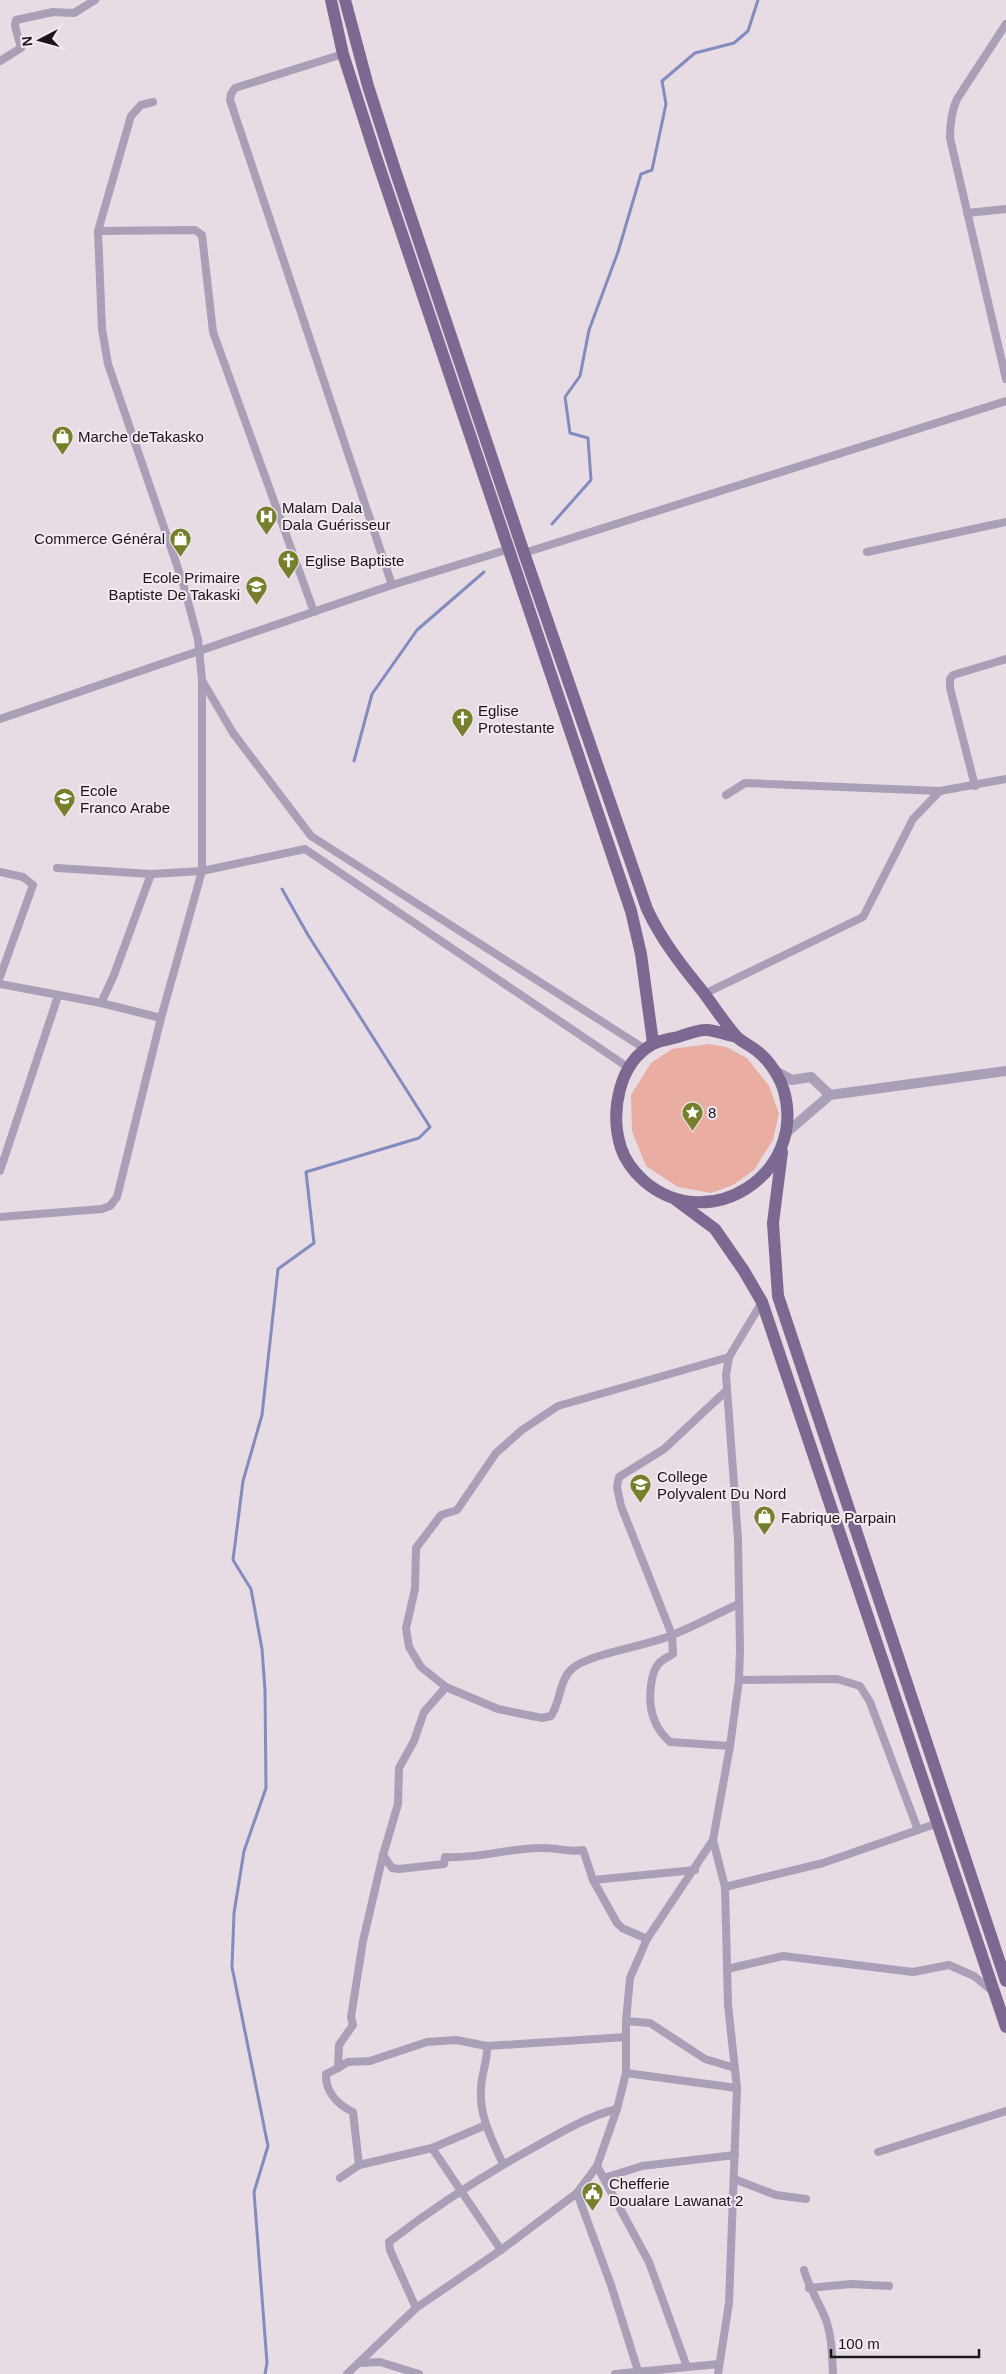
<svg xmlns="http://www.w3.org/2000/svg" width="1006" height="2374" viewBox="0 0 1006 2374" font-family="Helvetica,sans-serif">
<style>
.green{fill:#e9ada2}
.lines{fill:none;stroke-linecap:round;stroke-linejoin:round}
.stream{stroke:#838cbe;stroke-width:3}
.minor{stroke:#a99fb6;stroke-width:8}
.tertiary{stroke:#a99fb6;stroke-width:10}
.primary{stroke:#7b6991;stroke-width:12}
.labels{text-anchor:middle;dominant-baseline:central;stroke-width:4;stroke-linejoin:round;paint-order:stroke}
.poi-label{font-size:15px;fill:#191518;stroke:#f4e8f1;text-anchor:start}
</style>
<rect width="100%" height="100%" fill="#e7dbe4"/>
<polygon class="green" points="709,1044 726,1047 747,1058 769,1086 779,1113 773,1140 754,1170 733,1185 711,1193 678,1187 646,1166 632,1131 631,1095 651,1063 672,1049"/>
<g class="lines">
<g class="stream">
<polyline points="552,524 591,480 588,438 570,433 565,397 580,376 589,330 618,252 641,174 652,170 666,104 662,81 695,53 734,43 748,31 758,0"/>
<polyline points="354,761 372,694 417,630 484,572"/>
<polyline points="265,2374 267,2363 254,2192 268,2146 232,1967 234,1913 244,1851 266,1788 265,1690 262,1649 251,1589 233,1560 243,1481 262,1415 278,1269 314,1243 306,1172 419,1138 430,1127 308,935 282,889"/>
</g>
<g class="minor">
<path d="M1006 24 957 99C951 112 950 124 950 138L1006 379"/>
<polyline points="343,54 235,88 231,94 230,100 392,585"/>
<polyline points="0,61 21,48 15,26 16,20 53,12 74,13 95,0"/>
<polyline points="967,213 1006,209"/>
<polyline points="98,231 195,230 202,235 213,332 314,612"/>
<polyline points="867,552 1006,522"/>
<polyline points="524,553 1006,401"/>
<polyline points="203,682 233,733 311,836 645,1049"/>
<polyline points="0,719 392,585 509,549"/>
<polyline points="975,786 950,688 950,679 953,675 1006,659"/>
<polyline points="726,795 745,783 940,791"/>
<polyline points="57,868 151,874 202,871 305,849 629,1068"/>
<polyline points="0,872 23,877 33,885 0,977"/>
<polyline points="0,984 101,1003 114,975 151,874"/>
<polyline points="704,994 863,917 913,819 940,791 1006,779"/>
<polyline points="101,1003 161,1018"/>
<polyline points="0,1171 58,996"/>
<polyline points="0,1217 102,1209 110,1206 117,1197 161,1018 202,871 202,680 198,639 183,583 108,364 102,329 98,231 131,116 141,105 153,102"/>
<path d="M729 1357 558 1406 522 1430 496 1453 457 1510 441 1515 416 1548 415 1589 406 1628 409 1647 421 1667 446 1687 498 1709 542 1718 551 1716C561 1701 559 1679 573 1668 591 1653 648 1646 672 1635 695 1626 716 1614 739 1604"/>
<path d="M726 1391 664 1449 619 1477 617 1487 621 1506 672 1635 673 1654C667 1658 660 1660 657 1666 653 1671 652 1678 651 1685 648 1707 653 1727 670 1742L730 1746"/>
<polyline points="739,1680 837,1679 860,1686 870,1702 918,1830"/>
<path d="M383 1855 392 1868 399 1869 444 1864 445 1857C478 1859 509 1848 541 1848 556 1847 568 1853 583 1850L593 1880 617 1923 622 1928 647 1939"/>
<polyline points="593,1880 695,1870"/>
<polyline points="725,1887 823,1863 938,1823"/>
<polyline points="727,1969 783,1956 913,1972 949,1965 974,1976 991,1990"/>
<polyline points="626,2021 650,2023 705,2059 735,2068"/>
<path d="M487 2046C488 2061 481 2074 481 2089 479 2116 492 2140 503 2164"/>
<polyline points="338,2068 348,2062 370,2061 427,2042 456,2040 487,2046 626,2037"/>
<polyline points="626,2073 737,2088"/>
<polyline points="432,2148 501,2250"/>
<polyline points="878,2152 1006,2111"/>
<path d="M359 2165 353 2112C338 2105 325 2092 326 2074L338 2068 339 2045 353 2025 351 2017 363 1941 383 1855 398 1804 399 1768 414 1741 424 1712 446 1687"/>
<polyline points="597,2166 649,2262 687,2367"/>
<polyline points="340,2178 359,2165 432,2148 486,2125"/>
<polyline points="604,2178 642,2166 735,2155"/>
<polyline points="734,2179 776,2195 806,2199"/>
<polyline points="577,2193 611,2285 639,2374"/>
<path d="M804 2270C809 2288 819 2302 826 2320 832 2337 832 2356 833 2374"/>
<polyline points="809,2288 851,2284 889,2286"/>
<path d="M416 2308 390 2250 389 2242C437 2205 487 2173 540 2144 565 2130 589 2116 617 2109"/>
<polyline points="359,2363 380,2362 419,2374"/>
<polyline points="347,2374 416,2308 501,2250 577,2193 597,2166 617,2109 626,2073 626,2021 630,1978 647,1939 713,1840"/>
<polyline points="615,2374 719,2364"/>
<polyline points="718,2374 729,2303 737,2088 728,2005 725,1887 713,1840 730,1746 739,1680 740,1650 738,1539 726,1375 729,1357 762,1302"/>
</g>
<g class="tertiary">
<polyline points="775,1071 792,1080 811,1077 830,1095"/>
<polyline points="786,1133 830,1095 1006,1071"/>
</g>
<g class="primary">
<polyline points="331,0 343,54 375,154 631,911 641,954 653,1043"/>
<path d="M345 0 368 86 395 170 524 553 647 909C662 941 682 966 704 993 714 1007 724 1022 736 1036 741 1042 750 1045 757 1051 769 1060 780 1077 784 1091 807 1174 709 1237 644 1181 634 1172 625 1160 621 1148 610 1113 618 1063 653 1044 660 1040 671 1039 678 1037 687 1034 699 1029 708 1030 717 1031 727 1035 737 1037"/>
<polyline points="782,1152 773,1223 778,1296 1006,1981"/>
<polyline points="676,1200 715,1229 744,1271 762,1302 1006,2027"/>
</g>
</g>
<defs>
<symbol id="shop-pin" viewBox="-11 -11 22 30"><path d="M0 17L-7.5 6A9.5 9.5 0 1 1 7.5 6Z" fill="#76802c" stroke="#f4e8f1"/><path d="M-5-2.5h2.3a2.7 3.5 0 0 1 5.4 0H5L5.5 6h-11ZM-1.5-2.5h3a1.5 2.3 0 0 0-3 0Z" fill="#fff"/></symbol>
<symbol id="hospital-pin" viewBox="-11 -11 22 30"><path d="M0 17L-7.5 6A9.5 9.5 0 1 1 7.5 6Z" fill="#76802c" stroke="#f4e8f1"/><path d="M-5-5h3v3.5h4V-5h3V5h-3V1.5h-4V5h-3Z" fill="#fff"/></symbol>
<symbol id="church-pin" viewBox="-11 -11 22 30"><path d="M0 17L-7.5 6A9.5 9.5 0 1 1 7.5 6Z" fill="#76802c" stroke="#f4e8f1"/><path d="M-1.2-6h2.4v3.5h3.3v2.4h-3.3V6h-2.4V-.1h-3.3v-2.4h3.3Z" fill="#fff"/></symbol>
<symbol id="school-pin" viewBox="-11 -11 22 30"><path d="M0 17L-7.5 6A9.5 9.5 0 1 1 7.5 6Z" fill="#76802c" stroke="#f4e8f1"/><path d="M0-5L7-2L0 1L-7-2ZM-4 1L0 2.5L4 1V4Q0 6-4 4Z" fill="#fff"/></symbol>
<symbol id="sight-pin" viewBox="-11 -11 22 30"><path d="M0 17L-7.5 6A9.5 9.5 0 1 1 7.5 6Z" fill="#76802c" stroke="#f4e8f1"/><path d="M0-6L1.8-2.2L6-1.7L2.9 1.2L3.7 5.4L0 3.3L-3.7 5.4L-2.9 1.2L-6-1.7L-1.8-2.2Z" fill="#fff"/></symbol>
<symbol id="civic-pin" viewBox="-11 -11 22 30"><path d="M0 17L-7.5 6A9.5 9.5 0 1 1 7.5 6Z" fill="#76802c" stroke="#f4e8f1"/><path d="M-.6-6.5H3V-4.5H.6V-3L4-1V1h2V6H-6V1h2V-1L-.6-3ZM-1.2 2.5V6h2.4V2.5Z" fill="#fff"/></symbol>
</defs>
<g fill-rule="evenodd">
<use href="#shop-pin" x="50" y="424" width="25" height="34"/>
<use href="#hospital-pin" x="254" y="504" width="25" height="34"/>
<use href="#shop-pin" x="168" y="526" width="25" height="34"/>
<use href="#church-pin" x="276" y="548" width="25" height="34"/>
<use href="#school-pin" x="244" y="574" width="25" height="34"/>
<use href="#church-pin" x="450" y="706" width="25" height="34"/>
<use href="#school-pin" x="52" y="786" width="25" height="34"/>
<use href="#sight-pin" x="680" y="1100" width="25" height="34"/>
<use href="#school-pin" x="628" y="1472" width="25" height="34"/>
<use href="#shop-pin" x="752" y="1504" width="25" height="34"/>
<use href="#civic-pin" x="580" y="2180" width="25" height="34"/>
</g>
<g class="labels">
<g class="poi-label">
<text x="78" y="436">Marche deTakasko</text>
<text x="282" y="507">Malam Dala<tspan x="282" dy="17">Dala Guérisseur</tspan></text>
<text x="165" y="538" text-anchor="end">Commerce Général</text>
<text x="305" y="560">Eglise Baptiste</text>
<text x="240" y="577" text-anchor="end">Ecole Primaire<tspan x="240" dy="17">Baptiste De Takaski</tspan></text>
<text x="478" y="710">Eglise<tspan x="478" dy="17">Protestante</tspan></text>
<text x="80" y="790">Ecole<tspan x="80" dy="17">Franco Arabe</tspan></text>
<text x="708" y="1112">8</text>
<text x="657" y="1476">College<tspan x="657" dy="17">Polyvalent Du Nord</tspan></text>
<text x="781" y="1517">Fabrique Parpain</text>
<text x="609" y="2183">Chefferie<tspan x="609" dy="17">Doualare Lawanat 2</tspan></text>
</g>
</g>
<g transform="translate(40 40) rotate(264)" stroke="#f4e8f1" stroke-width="4" paint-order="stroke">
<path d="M0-4L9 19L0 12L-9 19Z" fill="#191518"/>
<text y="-8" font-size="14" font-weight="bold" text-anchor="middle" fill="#191518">N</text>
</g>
<path d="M831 2349v8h148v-8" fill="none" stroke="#191518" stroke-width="2.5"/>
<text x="838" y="2349" font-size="15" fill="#191518" stroke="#f4e8f1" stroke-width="4" paint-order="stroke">100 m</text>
</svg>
